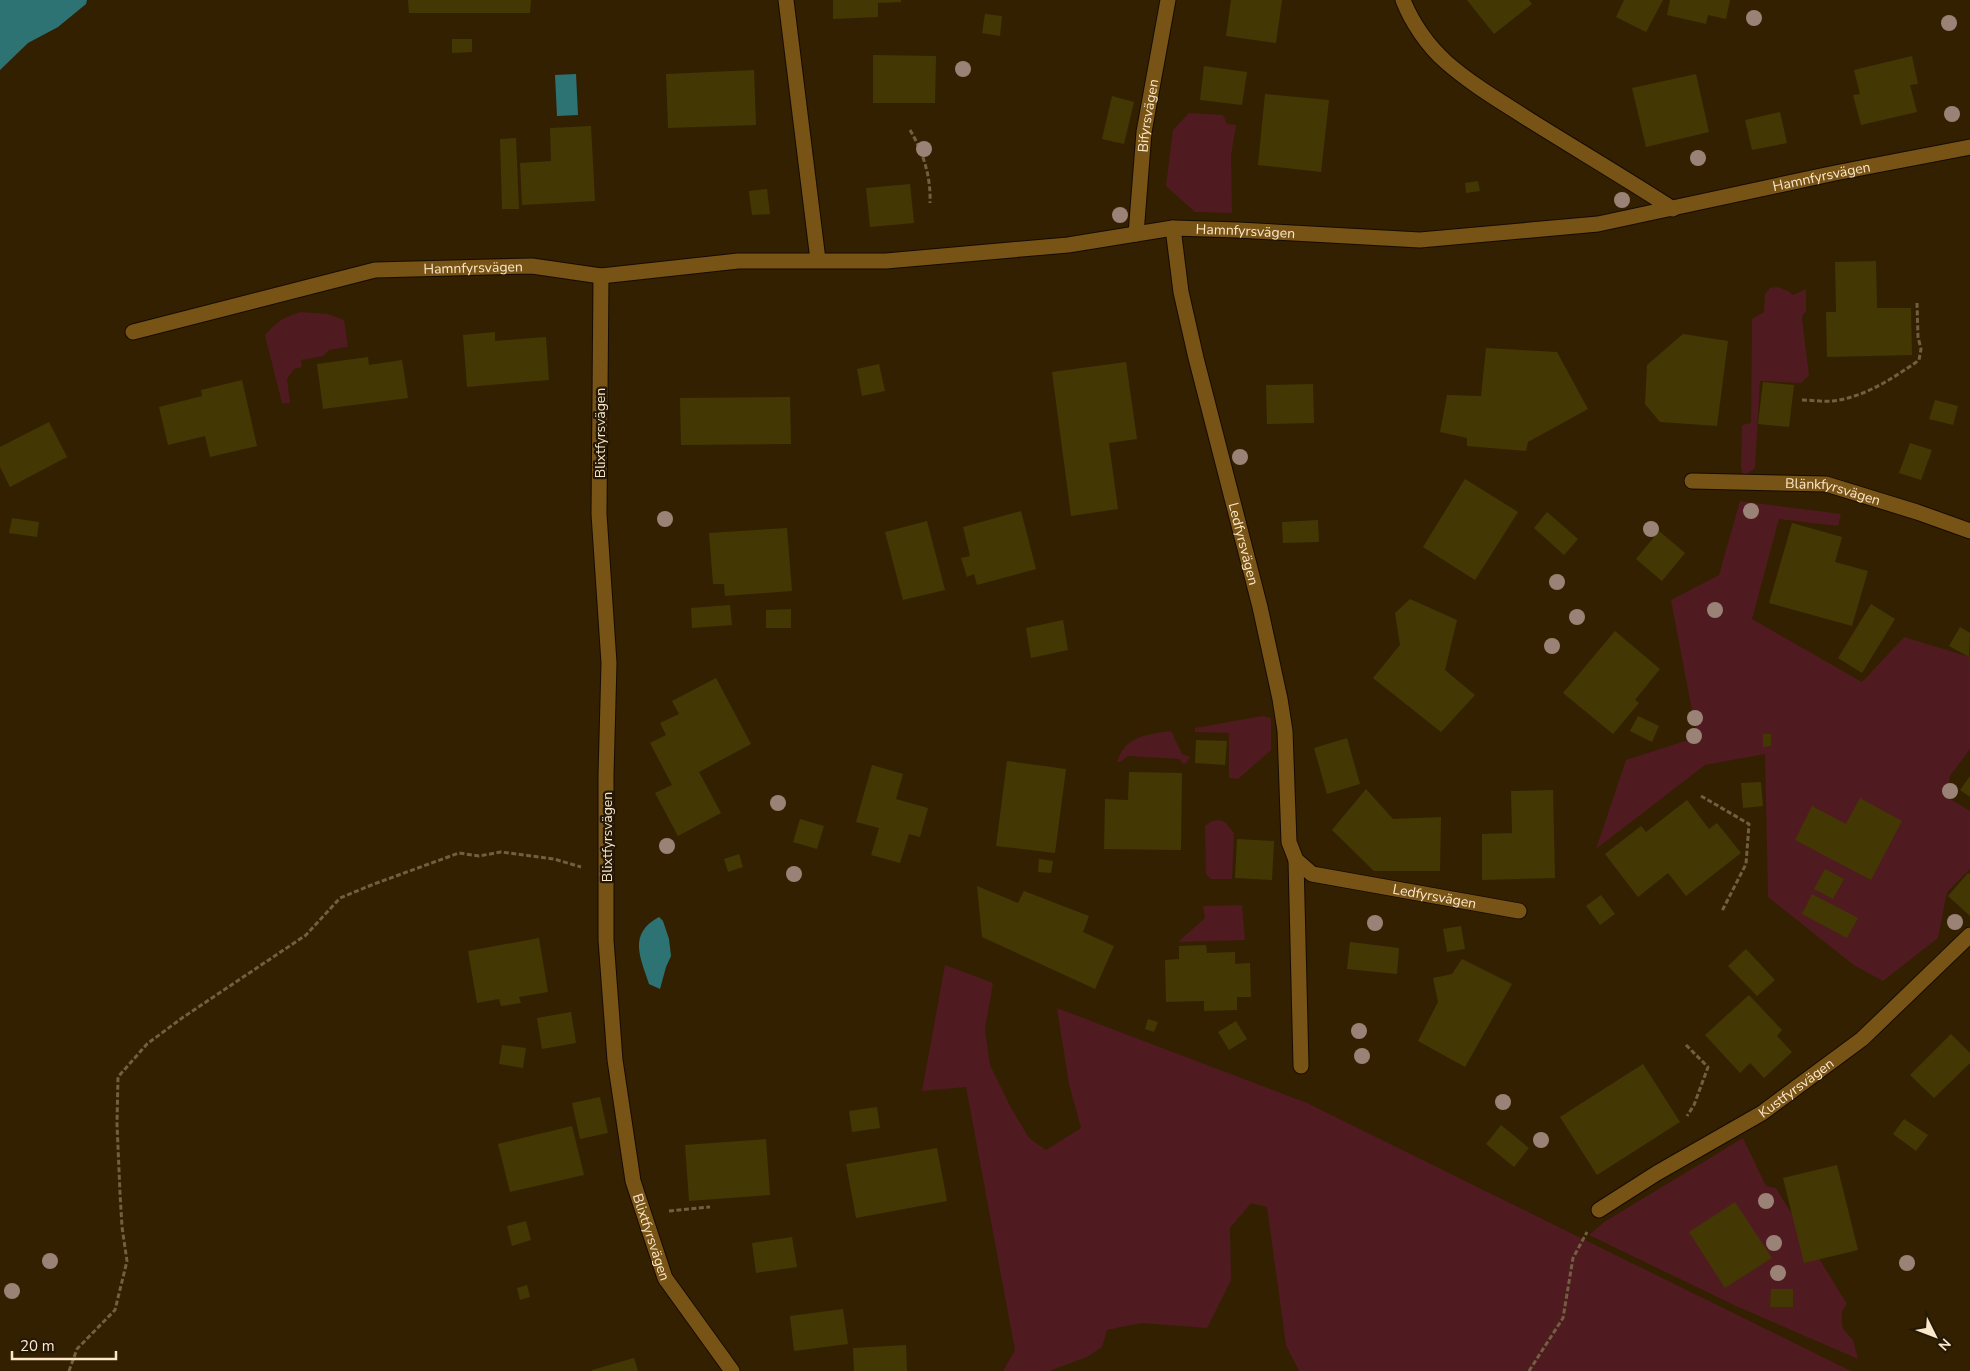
<svg xmlns="http://www.w3.org/2000/svg" width="1970" height="1371" viewBox="0 0 1970 1371" font-family="'Nunito Sans',sans-serif">
<style>
.green{fill:#4f1a20}
.water{fill:#2e7374}
.building{fill:#433803}
.lines{fill:none;stroke-linecap:round;stroke-linejoin:round}
.minor-casing{stroke:#160b00;stroke-width:17}
.path{stroke:#725e40;stroke-width:3;stroke-dasharray:5 2.5;stroke-linecap:butt}
.minor{stroke:#775315;stroke-width:15}
.tree{fill:#9a8376}
.labels{text-anchor:middle;dominant-baseline:central;stroke-width:4.5;stroke-linejoin:round;paint-order:stroke}
.street-label{font-size:14px;fill:#fce7ca;stroke:#241806}
</style>
<rect width="100%" height="100%" fill="#332001"/>
<g class="green">
<polygon points="1189,113 1223,115 1227,124 1236,125 1231,155 1232,213 1195,212 1166,186 1173,130"/>
<polygon points="1777,287 1788,291 1793,295 1806,289 1806,312 1803,314 1802,319 1809,375 1801,383 1760,381 1755,468 1747,474 1743,474 1741,468 1742,425 1751,423 1752,319 1764,312 1765,294 1770,288"/>
<path d="M301 312 328 314 344 320 348 347 329 350 323 356 301 360 302 367 294 369 287 379 290 403H282L265 335C277 322 283 317 301 312Z"/>
<polygon points="1740,501 1841,514 1838,526 1779,519 1752,619 1862,682 1904,637 1970,657 1970,749 1950,776 1947,797 1970,811 1970,869 1947,892 1938,938 1883,981 1855,966 1768,897 1765,754 1705,765 1596,849 1626,760 1697,737 1671,600 1719,575"/>
<polygon points="1262,716 1271,718 1271,750 1238,779 1229,778 1229,733 1195,732 1195,728"/>
<path d="M1171 731 1182 754 1190 757 1186 763H1182L1180 759 1128 756 1120 762H1117C1126 735 1146 735 1171 731Z"/>
<polygon points="1219,820 1225,822 1234,833 1232,879 1211,879 1206,874 1205,826 1212,821"/>
<polygon points="1242,905 1245,940 1178,942 1205,918 1203,906"/>
<polygon points="945,965 993,983 985,1029 990,1065 1011,1108 1029,1138 1046,1150 1081,1128 1069,1084 1057,1008 1307,1103 1851,1371 1299,1371 1286,1345 1267,1207 1251,1203 1230,1228 1231,1280 1207,1328 1141,1323 1107,1330 1102,1347 1087,1357 1049,1371 1003,1371 1015,1350 966,1087 922,1091"/>
<path d="M1743 1138 1766 1186 1776 1188 1847 1304C1840 1311 1841 1320 1843 1329L1853 1340 1858 1359 1736 1306 1589 1235 1604 1222Z"/>
</g>
<g class="water">
<polygon points="0,0 87,0 86,4 58,27 28,43 0,70"/>
<polygon points="576,74 578,115 557,116 555,75"/>
<path d="M659 917 663 921 669 939 671 956 666 967 660 989 649 984C640 956 628 934 659 917Z"/>
</g>
<g class="building">
<polygon points="408,0 531,0 530,13 409,13"/>
<polygon points="833,0 901,0 901,2 878,3 878,17 833,19"/>
<polygon points="1231,0 1282,0 1276,43 1226,36"/>
<polygon points="1467,0 1529,0 1532,4 1494,34"/>
<polygon points="1624,0 1663,0 1646,32 1616,17"/>
<polygon points="1670,0 1730,0 1726,19 1708,15 1706,24 1667,15"/>
<polygon points="985,14 1002,16 1000,36 982,33"/>
<polygon points="452,39 472,39 472,52 452,53"/>
<polygon points="873,55 936,56 935,103 873,103"/>
<polygon points="1912,56 1918,84 1910,85 1917,112 1861,125 1853,95 1860,94 1854,70"/>
<polygon points="1204,66 1247,72 1242,105 1200,100"/>
<polygon points="754,70 756,125 668,128 666,74"/>
<polygon points="1696,74 1709,132 1646,147 1632,88"/>
<polygon points="1265,94 1329,100 1321,172 1258,165"/>
<polygon points="1112,96 1134,102 1124,144 1102,139"/>
<polygon points="1780,112 1787,143 1752,150 1745,120"/>
<polygon points="591,126 595,201 522,205 520,163 551,161 550,128"/>
<polygon points="516,138 519,209 502,209 500,139"/>
<polygon points="1478,181 1480,191 1466,193 1465,183"/>
<polygon points="910,184 914,223 870,227 866,188"/>
<polygon points="767,189 770,214 752,215 749,191"/>
<polygon points="1876,261 1877,308 1911,308 1912,355 1827,357 1826,312 1836,312 1835,262"/>
<polygon points="495,332 495,341 546,337 549,380 467,387 463,335"/>
<polygon points="1683,334 1728,341 1717,426 1660,422 1645,404 1647,365"/>
<polygon points="1486,348 1557,352 1588,409 1528,442 1526,451 1467,446 1467,438 1440,432 1447,395 1481,396"/>
<polygon points="368,357 369,365 402,360 408,398 323,409 317,364"/>
<polygon points="1126,362 1137,439 1109,443 1118,509 1071,516 1052,372"/>
<polygon points="879,364 885,391 862,396 857,369"/>
<polygon points="242,380 257,446 210,457 205,436 168,445 159,407 202,396 201,390"/>
<polygon points="1763,382 1794,385 1789,427 1758,424"/>
<polygon points="1313,384 1314,423 1267,424 1266,385"/>
<polygon points="790,397 791,444 681,445 680,398"/>
<polygon points="1935,400 1958,406 1953,425 1929,419"/>
<polygon points="49,422 67,457 10,487 0,467 0,447"/>
<polygon points="1910,443 1932,450 1921,480 1899,473"/>
<polygon points="1465,479 1518,512 1475,580 1423,547"/>
<polygon points="1021,511 1036,569 977,585 974,574 967,577 961,558 970,556 963,527"/>
<polygon points="1547,512 1578,539 1564,555 1534,528"/>
<polygon points="12,518 39,522 37,537 9,533"/>
<polygon points="1318,520 1319,542 1283,543 1282,522"/>
<polygon points="927,521 945,590 903,600 885,532"/>
<polygon points="1792,523 1842,537 1835,562 1868,571 1852,626 1769,603"/>
<polygon points="787,528 792,591 725,596 724,584 713,584 709,533"/>
<polygon points="1659,531 1685,553 1662,581 1636,559"/>
<polygon points="1410,599 1457,620 1445,670 1475,695 1441,732 1373,678 1400,645 1395,613"/>
<polygon points="1871,604 1895,619 1862,673 1838,658"/>
<polygon points="730,605 732,625 692,628 691,608"/>
<polygon points="791,609 791,628 766,628 766,610"/>
<polygon points="1063,620 1068,650 1031,658 1026,628"/>
<polygon points="1960,627 1970,633 1969,657 1949,646"/>
<polygon points="1615,631 1660,669 1635,700 1639,703 1613,734 1563,693"/>
<polygon points="716,678 751,744 699,772 721,813 678,836 655,793 672,785 650,743 666,735 660,723 679,714 672,701"/>
<polygon points="1638,716 1659,726 1652,742 1630,731"/>
<polygon points="1763,734 1771,734 1771,746 1763,747"/>
<polygon points="1347,738 1360,784 1327,794 1314,748"/>
<polygon points="1196,740 1227,741 1225,765 1195,763"/>
<polygon points="1007,761 1066,769 1055,853 996,846"/>
<polygon points="872,765 903,774 896,799 928,808 920,837 909,834 900,863 871,855 879,828 856,822"/>
<polygon points="1129,772 1182,773 1181,850 1104,849 1105,799 1128,800"/>
<polygon points="1970,776 1970,797 1960,790"/>
<polygon points="1761,782 1763,806 1743,808 1741,783"/>
<polygon points="1366,789 1393,819 1441,817 1440,871 1374,871 1332,830"/>
<polygon points="1553,790 1555,878 1482,880 1482,834 1512,833 1511,791"/>
<polygon points="1860,798 1902,821 1871,880 1795,840 1812,806 1846,824"/>
<polygon points="1687,800 1709,829 1717,823 1741,853 1686,896 1668,873 1638,897 1605,854 1641,826 1646,832"/>
<polygon points="800,819 824,826 817,849 793,842"/>
<polygon points="1237,839 1274,841 1272,880 1235,878"/>
<polygon points="739,854 743,867 728,872 724,859"/>
<polygon points="1039,859 1053,861 1051,873 1038,872"/>
<polygon points="1825,869 1844,879 1833,899 1814,889"/>
<polygon points="1968,873 1970,874 1970,916 1948,896"/>
<polygon points="977,886 1018,903 1024,891 1089,916 1083,932 1114,946 1095,989 982,937"/>
<polygon points="1812,894 1858,918 1847,938 1802,914"/>
<polygon points="1601,895 1615,914 1600,925 1586,906"/>
<polygon points="1461,926 1465,949 1447,952 1443,929"/>
<polygon points="539,938 548,992 519,997 521,1003 501,1006 499,999 477,1003 468,951"/>
<polygon points="1350,942 1399,948 1397,974 1347,969"/>
<polygon points="1206,945 1207,953 1235,952 1235,964 1250,963 1251,997 1237,997 1237,1010 1204,1011 1204,1001 1166,1002 1165,960 1179,959 1179,946"/>
<polygon points="1746,949 1775,980 1757,996 1728,966"/>
<polygon points="1462,959 1512,984 1465,1067 1418,1041 1438,1002 1433,978 1452,974"/>
<polygon points="1749,995 1782,1030 1777,1036 1792,1052 1764,1078 1750,1063 1740,1073 1705,1035"/>
<polygon points="571,1012 576,1043 542,1049 537,1018"/>
<polygon points="1148,1019 1158,1022 1154,1032 1145,1029"/>
<polygon points="1236,1021 1247,1039 1229,1050 1218,1032"/>
<polygon points="1951,1034 1970,1053 1970,1063 1934,1098 1910,1075"/>
<polygon points="502,1045 526,1048 523,1068 499,1064"/>
<polygon points="1643,1064 1680,1122 1597,1175 1560,1117"/>
<polygon points="600,1097 608,1133 580,1139 572,1103"/>
<polygon points="877,1107 880,1128 852,1132 849,1111"/>
<polygon points="1904,1119 1928,1135 1916,1151 1893,1134"/>
<polygon points="1501,1125 1529,1148 1514,1167 1486,1144"/>
<polygon points="572,1126 584,1175 510,1192 498,1144"/>
<polygon points="766,1139 770,1195 689,1201 685,1145"/>
<polygon points="937,1148 947,1201 856,1218 846,1164"/>
<polygon points="1837,1165 1858,1250 1804,1263 1783,1178"/>
<polygon points="1735,1202 1772,1258 1725,1288 1689,1232"/>
<polygon points="526,1221 531,1240 512,1246 507,1226"/>
<polygon points="792,1237 797,1267 756,1273 752,1243"/>
<polygon points="527,1285 530,1297 520,1300 517,1288"/>
<polygon points="1771,1289 1793,1289 1793,1307 1770,1307"/>
<polygon points="843,1309 848,1344 794,1351 790,1316"/>
<polygon points="906,1345 907,1371 854,1371 853,1348"/>
<polygon points="634,1358 638,1371 592,1371 592,1370"/>
</g>
<g class="lines">
<defs>
<g id="minor">
<polyline points="786,0 818,260"/>
<path d="M1403 0C1412 23 1428 46 1446 62 1471 84 1500 101 1528 119 1576 149 1625 178 1673 209"/>
<path id="s1" d="M1173 228 1181 292 1196 358 1260 607 1280 699 1285 731 1289 842 1296 860 1312 874 1519 911"/>
<path id="s2" d="M1136 234 1144 132 1168 0"/>
<path id="s3" d="M601 276 599 514 609 663 606 775V940L615 1060 633 1181 665 1278 732 1371"/>
<path id="s4" d="M133 332 375 270 532 266 601 276 738 261H886L1068 245 1173 228 1238 230 1420 240 1598 224 1835 173 1970 147"/>
<path id="s5" d="M1692 481 1826 484 1917 512 1970 531"/>
<polyline points="1296,860 1301,1066"/>
<path id="s6" d="M1599 1210 1657 1173 1762 1113 1862 1039 1970 935"/>
</g>
</defs>
<use href="#minor" class="minor-casing"/>
<g class="path">
<path d="M910 130C923 152 931 176 930 203"/>
<path d="M1802 400C1812 400 1823 402 1833 401 1864 397 1890 380 1915 363L1919 360 1921 349 1918 337 1917 303"/>
<polyline points="1701,796 1749,824 1746,864 1722,911"/>
<polyline points="1686,1045 1708,1067 1694,1105 1687,1116"/>
<polyline points="669,1211 710,1207"/>
<polyline points="69,1371 77,1349 115,1310 127,1261 122,1227 120,1193 117,1124 118,1077 147,1044 182,1018 306,935 340,898 374,884 459,853 479,856 501,852 554,859 581,867"/>
<polyline points="1529,1371 1563,1318 1573,1258 1587,1232"/>
</g>
<use href="#minor" class="minor"/>
</g>
<g class="tree">
<circle cx="1754" cy="18" r="8"/>
<circle cx="1949" cy="23" r="8"/>
<circle cx="963" cy="69" r="8"/>
<circle cx="1952" cy="114" r="8"/>
<circle cx="924" cy="149" r="8"/>
<circle cx="1698" cy="158" r="8"/>
<circle cx="1622" cy="200" r="8"/>
<circle cx="1120" cy="215" r="8"/>
<circle cx="1240" cy="457" r="8"/>
<circle cx="1751" cy="511" r="8"/>
<circle cx="665" cy="519" r="8"/>
<circle cx="1651" cy="529" r="8"/>
<circle cx="1557" cy="582" r="8"/>
<circle cx="1715" cy="610" r="8"/>
<circle cx="1577" cy="617" r="8"/>
<circle cx="1552" cy="646" r="8"/>
<circle cx="1695" cy="718" r="8"/>
<circle cx="1694" cy="736" r="8"/>
<circle cx="1950" cy="791" r="8"/>
<circle cx="778" cy="803" r="8"/>
<circle cx="667" cy="846" r="8"/>
<circle cx="794" cy="874" r="8"/>
<circle cx="1955" cy="922" r="8"/>
<circle cx="1375" cy="923" r="8"/>
<circle cx="1359" cy="1031" r="8"/>
<circle cx="1362" cy="1056" r="8"/>
<circle cx="1503" cy="1102" r="8"/>
<circle cx="1541" cy="1140" r="8"/>
<circle cx="1766" cy="1201" r="8"/>
<circle cx="1774" cy="1243" r="8"/>
<circle cx="50" cy="1261" r="8"/>
<circle cx="1907" cy="1263" r="8"/>
<circle cx="1778" cy="1273" r="8"/>
<circle cx="12" cy="1291" r="8"/>
</g>
<g class="labels">
<g class="street-label">
<text stroke="none"><textPath href="#s2" startOffset="119">Bifyrsvägen</textPath></text>
<text stroke="none"><textPath href="#s4" startOffset="1706">Hamnfyrsvägen</textPath></text>
<text stroke="none"><textPath href="#s4" startOffset="1124">Hamnfyrsvägen</textPath></text>
<text stroke="none"><textPath href="#s4" startOffset="348">Hamnfyrsvägen</textPath></text>
<text transform="translate(600 433) rotate(-90)">Blixtfyrsvägen</text>
<text stroke="none"><textPath href="#s5" startOffset="142">Blänkfyrsvägen</textPath></text>
<text stroke="none"><textPath href="#s1" startOffset="324">Ledfyrsvägen</textPath></text>
<text transform="translate(607 837) rotate(-90)">Blixtfyrsvägen</text>
<text stroke="none"><textPath href="#s1" startOffset="792">Ledfyrsvägen</textPath></text>
<text stroke="none"><textPath href="#s6" startOffset="232">Kustfyrsvägen</textPath></text>
<text stroke="none"><textPath href="#s3" startOffset="966">Blixtfyrsvägen</textPath></text>
</g>
</g>
<g transform="translate(1935 1336) rotate(132)" stroke="#241806" stroke-width="4" paint-order="stroke">
<path d="M0-4L9 19L0 12L-9 19Z" fill="#fce7ca"/>
<text y="-8" font-size="14" font-weight="bold" text-anchor="middle" fill="#fce7ca">N</text>
</g>
<path d="M12 1351v8h104v-8" fill="none" stroke="#fce7ca" stroke-width="2.5"/>
<text x="20" y="1351" font-size="15" fill="#fce7ca" stroke="#241806" stroke-width="4" paint-order="stroke">20 m</text>
</svg>
